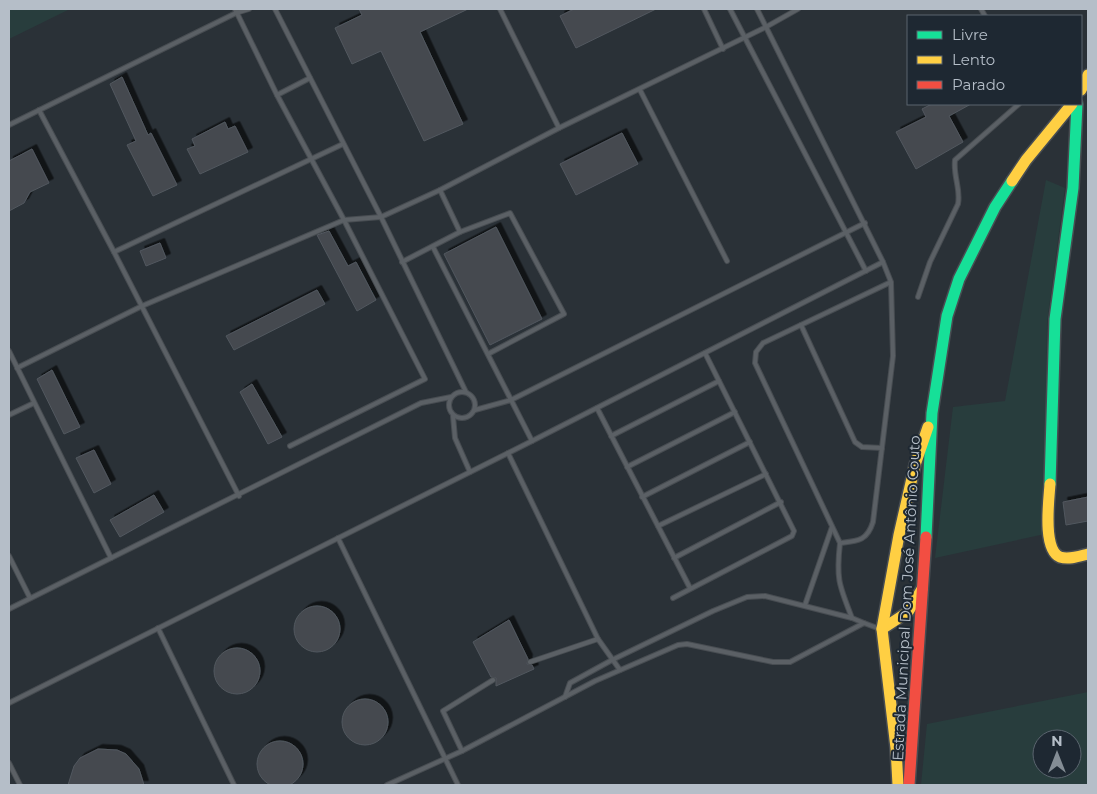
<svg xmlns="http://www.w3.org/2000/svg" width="1097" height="794" viewBox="0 0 1097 794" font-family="Montserrat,sans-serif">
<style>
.green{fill:#283d3d;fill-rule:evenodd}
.building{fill:#44494f;stroke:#52585f;filter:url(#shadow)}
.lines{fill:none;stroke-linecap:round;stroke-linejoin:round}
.lane-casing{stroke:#484d52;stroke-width:6}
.fast-casing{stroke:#484d52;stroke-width:14}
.slow-casing{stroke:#484d52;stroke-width:14}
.jam-casing{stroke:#484d52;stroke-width:14}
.lane{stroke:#5b6065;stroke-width:4}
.fast{stroke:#16e098;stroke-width:11}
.slow{stroke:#ffcf43;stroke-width:11}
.jam{stroke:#f24e42;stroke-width:11}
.labels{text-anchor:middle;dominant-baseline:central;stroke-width:4;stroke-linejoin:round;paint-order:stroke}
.street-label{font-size:15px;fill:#b5bec8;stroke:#1e2832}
</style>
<defs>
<filter id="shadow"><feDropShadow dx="4.5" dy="-4.5" stdDeviation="0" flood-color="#0009"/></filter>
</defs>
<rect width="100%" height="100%" fill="#2a3137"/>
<g class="green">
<polygon points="11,9 70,9 9,39 9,10"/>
<polygon points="1046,180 1065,188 1047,323 1045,534 935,558 953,407 1005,401"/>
<path d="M1088 692V785H921L927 724ZM1042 739H1072V769H1042Z"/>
</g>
<g class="building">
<polygon points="359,9 468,9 420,32 463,124 424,141 381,51 352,64 335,28 362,15"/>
<polygon points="574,9 656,9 576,48 560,16"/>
<polygon points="122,77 148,135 151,133 177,185 153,196 127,145 136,141 110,84"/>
<polygon points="932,104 971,104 949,116 963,142 916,169 896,132 926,117 922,109"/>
<polygon points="225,122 228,129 235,126 248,152 200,174 187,149 195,146 192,139"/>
<polygon points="622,133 638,164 576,195 560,164"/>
<polygon points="32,149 49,183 30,192 24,203 9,211 9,161"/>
<polygon points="496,227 542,319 490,345 444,254"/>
<polygon points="329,231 348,266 356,262 376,300 357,311 317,235"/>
<polygon points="160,243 166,258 146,266 140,251"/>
<polygon points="317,290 325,304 234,350 226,336"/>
<polygon points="52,370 80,427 64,434 37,379"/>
<polygon points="252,384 282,437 268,444 240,392"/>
<polygon points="94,450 111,484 94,493 76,458"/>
<polygon points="154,495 164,512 120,537 110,520"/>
<polygon points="1088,497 1088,521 1066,525 1063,502"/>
<circle cx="317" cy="629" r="23"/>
<polygon points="509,620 528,659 527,664 532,665 534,669 496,686 496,678 491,677 473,642"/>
<circle cx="237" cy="671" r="23"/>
<circle cx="365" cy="722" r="23"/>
<circle cx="280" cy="764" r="23"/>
<polygon points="98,749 117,750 126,754 139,769 144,785 68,785 74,766 80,758"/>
</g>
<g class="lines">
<defs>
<g id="lane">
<polyline points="235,9 277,95 344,220 425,379 290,446"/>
<polyline points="275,9 381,217 466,392"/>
<polyline points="500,9 559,128"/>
<polyline points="704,9 723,49"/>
<polyline points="730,9 866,271"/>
<polyline points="981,9 985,16"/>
<polyline points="640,90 727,261"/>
<polyline points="277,95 310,78"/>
<polyline points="39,110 114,252 239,496"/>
<polyline points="9,125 236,13 249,9"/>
<polyline points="440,190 460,232"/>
<polyline points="433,247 532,441"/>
<polyline points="114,252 343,144"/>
<polyline points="402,262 460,232 510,213 564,314 488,354"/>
<path d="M883 262 891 282 893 356 873 522C867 541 858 541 840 543L755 363 756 352 763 343 891 282"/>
<path d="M918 297 930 262 958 204C961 189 953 176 955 160L1019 104"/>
<polyline points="801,325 855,442 862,447 882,448"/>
<polyline points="9,351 111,558"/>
<polyline points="17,368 142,306 344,220 381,217 440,190 559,128 766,27 798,9"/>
<circle cx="462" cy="405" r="13"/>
<polyline points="597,408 690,588"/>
<polyline points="475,410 511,400 865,223"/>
<polyline points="9,415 34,403"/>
<polyline points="453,416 455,438 470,472"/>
<polyline points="611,436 719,381"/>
<polyline points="508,453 598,639 530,662"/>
<polyline points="627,467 735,412"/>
<polyline points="642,497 750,442"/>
<polyline points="658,526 766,474"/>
<polyline points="338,538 458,785"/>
<path d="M840 543C836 579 839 585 852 618L864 623"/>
<polyline points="9,556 30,598"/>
<polyline points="674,558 781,502"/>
<polyline points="673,598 792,536 794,531 705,353"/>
<polyline points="805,605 832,527"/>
<polyline points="9,609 421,403 451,397"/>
<polyline points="158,628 234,785"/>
<polyline points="598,639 620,670"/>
<polyline points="565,697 570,683 612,660 713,611 747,597 765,596 852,618"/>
<polyline points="9,703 532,441 883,262 757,9"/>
<polyline points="462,751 595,681 678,645 687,644 773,662 790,662 864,623 880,629"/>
<polyline points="9,763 20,785"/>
<polyline points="387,785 462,751 443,711 493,680"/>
</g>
<g id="fast">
<polyline points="1050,484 1055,319 1073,188 1077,104"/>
<polyline points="926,537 932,413 947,316 959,279 995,207 1012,181"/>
</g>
<g id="slow">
<polyline points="1081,90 1088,75"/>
<polyline points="1012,181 1026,160 1072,104"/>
<path d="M1050 484C1049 500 1042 549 1060 557 1069 560 1080 556 1088 554"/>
<polyline points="882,629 908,612 922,589"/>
<polyline points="898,785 896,748 882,629 899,535 915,465 928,427"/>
</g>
<polyline id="jam" points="909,785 926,537"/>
</defs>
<use href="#lane" class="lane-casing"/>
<use href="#fast" class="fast-casing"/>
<use href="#slow" class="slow-casing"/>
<use href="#jam" class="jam-casing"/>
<use href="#lane" class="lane"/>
<use href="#fast" class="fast"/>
<use href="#slow" class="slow"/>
<use href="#jam" class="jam"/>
</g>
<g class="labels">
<g class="street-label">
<text transform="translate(906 598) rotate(-87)">Estrada Municipal Dom José Antônio Couto</text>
</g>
</g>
<rect width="1097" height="794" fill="none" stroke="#b5bec8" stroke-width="20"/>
<rect x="907" y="15" width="175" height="90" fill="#1e2832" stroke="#5a646e"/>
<rect x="917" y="31" width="25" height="8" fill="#16e098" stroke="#5a646e"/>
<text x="952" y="40" font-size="15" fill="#b5bec8">Livre</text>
<rect x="917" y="56" width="25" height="8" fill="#ffcf43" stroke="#5a646e"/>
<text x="952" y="65" font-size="15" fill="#b5bec8">Lento</text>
<rect x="917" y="81" width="25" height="8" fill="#f24e42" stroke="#5a646e"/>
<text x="952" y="90" font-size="15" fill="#b5bec8">Parado</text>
<g transform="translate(1057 754)"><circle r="24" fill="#1e2832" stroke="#5a646e"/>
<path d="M0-4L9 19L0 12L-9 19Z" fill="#848d95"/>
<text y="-8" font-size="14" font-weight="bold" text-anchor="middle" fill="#b5bec8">N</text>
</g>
</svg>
